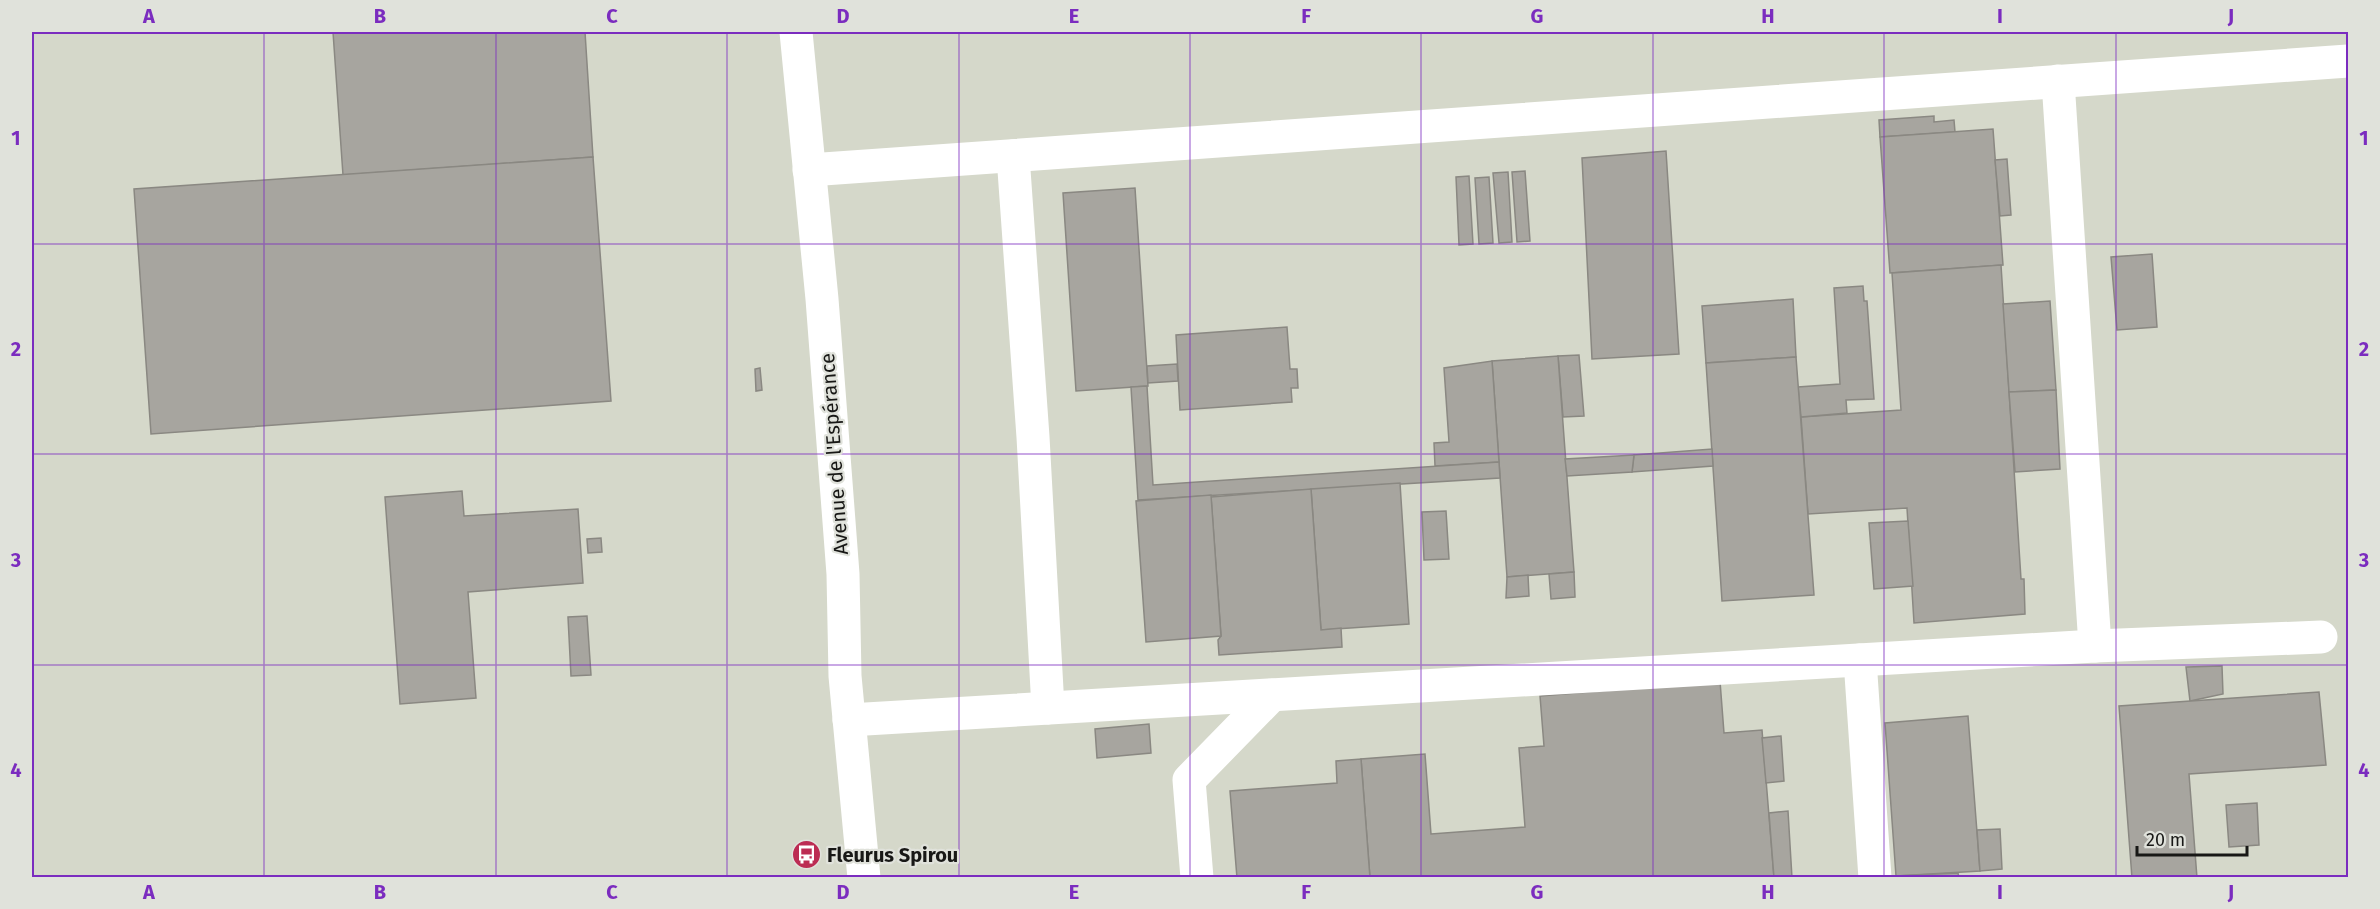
<svg xmlns="http://www.w3.org/2000/svg" width="2380" height="909" viewBox="0 0 2380 909" font-family="'Fira Sans',sans-serif">
<style>
.built{fill:#d5d8ca}
.building{fill:#a7a59f;stroke:#8a8882;stroke-width:1.5}
.lines{fill:none;stroke-linecap:round;stroke-linejoin:round}
.minor{stroke:#fff;stroke-width:33}
.grid{fill:none;stroke:#7b2cbf;stroke-width:1.5;stroke-opacity:0.55}
.labels{text-anchor:middle;dominant-baseline:central;stroke-width:4.5;stroke-linejoin:round;paint-order:stroke}
.street-label{font-size:20px;fill:#181816;stroke:#e0e2db}
.poi-label{font-size:20px;font-weight:bold;fill:#181816;stroke:#e0e2db;text-anchor:start}
.neatline{fill:none;stroke:#7b2cbf;stroke-width:2}
.grid-label{font-size:20px;text-anchor:middle;font-weight:bold;fill:#7b2cbf}
</style>
<rect width="100%" height="100%" fill="#e0e2db"/>
<rect class="built" x="32" y="32" width="2316" height="845"/>
<g class="building">
<polygon points="333,32 585,32 593,157 343,175"/>
<polygon points="1934,116 1934,122 1954,120 1955,132 1880,137 1879,120"/>
<polygon points="1993,129 2003,265 1890,273 1880,137"/>
<polygon points="1666,151 1679,354 1592,359 1582,158"/>
<polygon points="593,157 611,401 151,434 134,189"/>
<polygon points="2007,159 2011,215 2000,216 1995,160"/>
<polygon points="1525,171 1530,241 1517,242 1512,172"/>
<polygon points="1508,172 1512,242 1499,243 1493,173"/>
<polygon points="1469,176 1473,244 1459,245 1456,177"/>
<polygon points="1489,177 1493,243 1479,244 1475,178"/>
<polygon points="1135,188 1148,386 1076,391 1063,193"/>
<polygon points="2152,254 2157,327 2117,330 2111,257"/>
<polygon points="2001,265 2021,579 2024,579 2025,614 1914,623 1907,508 1808,514 1801,417 1901,410 1892,273"/>
<polygon points="1863,286 1864,301 1867,301 1874,399 1846,400 1847,413 1801,417 1798,387 1840,384 1834,288"/>
<polygon points="1793,299 1796,357 1706,363 1702,306"/>
<polygon points="2050,301 2056,390 2009,392 2003,304"/>
<polygon points="1287,327 1290,369 1297,369 1298,388 1291,388 1292,402 1180,410 1176,335"/>
<polygon points="1579,355 1584,416 1563,417 1558,356"/>
<polygon points="1558,356 1574,572 1507,577 1492,361"/>
<polygon points="1796,357 1814,595 1722,601 1706,363"/>
<polygon points="1492,361 1499,462 1435,466 1434,443 1449,442 1444,368"/>
<polygon points="1177,364 1178,381 1148,383 1147,366"/>
<polygon points="760,368 762,390 756,391 755,369"/>
<polygon points="1147,386 1153,485 1499,462 1500,478 1138,500 1131,387"/>
<polygon points="2056,390 2060,469 2015,472 2009,392"/>
<polygon points="1712,449 1713,466 1632,472 1634,455"/>
<polygon points="1634,455 1632,472 1567,476 1565,459"/>
<polygon points="1400,483 1409,624 1321,630 1311,489"/>
<polygon points="1311,489 1321,630 1341,628 1342,647 1219,655 1218,640 1221,636 1211,497"/>
<polygon points="462,491 464,516 578,509 583,583 468,592 476,698 400,704 385,497"/>
<polygon points="1211,495 1221,636 1146,642 1136,501"/>
<polygon points="1446,511 1449,559 1424,560 1422,512"/>
<polygon points="1908,521 1913,586 1874,589 1869,523"/>
<polygon points="601,538 602,552 588,553 587,539"/>
<polygon points="1574,572 1575,597 1551,599 1549,574"/>
<polygon points="1528,575 1529,596 1506,598 1507,577"/>
<polygon points="587,616 591,675 571,676 568,617"/>
<polygon points="2222,666 2223,694 2190,701 2186,667"/>
<polygon points="1720,681 1724,733 1762,730 1774,878 1370,878 1361,759 1425,754 1431,834 1525,827 1519,748 1544,746 1540,696"/>
<polygon points="2319,692 2326,765 2189,774 2197,878 2132,878 2119,706"/>
<polygon points="1968,716 1980,871 1896,876 1885,723"/>
<polygon points="1149,724 1151,753 1097,758 1095,729"/>
<polygon points="1781,736 1784,781 1766,783 1762,738"/>
<polygon points="1361,759 1370,878 1237,878 1230,791 1337,783 1336,761"/>
<polygon points="2257,803 2259,845 2229,847 2226,805"/>
<polygon points="1788,811 1792,878 1774,878 1769,813"/>
<polygon points="2000,829 2002,869 1980,871 1977,830"/>
<polygon points="1958,873 1959,878 1896,878 1896,876"/>
</g>
<g class="lines">
<g class="minor">
<polyline points="796,32 822,299 843,574 845,676 864,878"/>
<polyline points="2058,81 2095,646"/>
<polyline points="1013,156 1033,437 1048,708"/>
<polyline points="809,170 2348,61"/>
<polyline points="1860,660 1875,878"/>
<polyline points="849,720 2095,646 2321,637"/>
<polyline points="1197,878 1189,780 1272,695"/>
</g>
</g>
<path class="grid" d="M264 32V878M496 32V878M727 32V878M959 32V878M1190 32V878M1421 32V878M1653 32V878M1884 32V878M2116 32V878M32 244H2348M32 454H2348M32 665H2348"/>
<defs>
<symbol id="bus-disc" viewBox="-11 -11 22 22"><circle r="9.5" fill="#bc2c53" stroke="#e0e2db"/><path d="M-5-6H5V4H4V6H2V4H-2V6H-4V4H-5ZM-3.5-4V0h7V-4ZM-3.5 1.2v1.5H-2V1.2ZM2 1.2v1.5H3.5V1.2Z" fill="#fff"/></symbol>
</defs>
<g fill-rule="evenodd">
<use href="#bus-disc" x="790" y="838" width="33" height="33"/>
</g>
<g class="labels">
<g class="street-label">
<text transform="translate(834 454) rotate(-94)">Avenue de l'Espérance</text>
</g>
<g class="poi-label">
<text x="827" y="855">Fleurus Spirou</text>
</g>
</g>
<rect width="2380" height="909" fill="none" stroke="#e0e2db" stroke-width="66"/>
<path d="M2137 846v9h110v-9" fill="none" stroke="#181816" stroke-width="3"/>
<text x="2146" y="846" font-size="18" fill="#181816" stroke="#e0e2db" stroke-width="4.5" paint-order="stroke">20 m</text>
<rect x="33" y="33" width="2314" height="843" class="neatline"/>
<g class="grid-label">
<text x="149" y="23">A</text>
<text x="380" y="23">B</text>
<text x="612" y="23">C</text>
<text x="843" y="23">D</text>
<text x="1074" y="23">E</text>
<text x="1306" y="23">F</text>
<text x="1537" y="23">G</text>
<text x="1768" y="23">H</text>
<text x="2000" y="23">I</text>
<text x="2231" y="23">J</text>
<text x="16" y="145">1</text>
<text x="2364" y="145">1</text>
<text x="16" y="356">2</text>
<text x="2364" y="356">2</text>
<text x="16" y="567">3</text>
<text x="2364" y="567">3</text>
<text x="16" y="777">4</text>
<text x="2364" y="777">4</text>
<text x="149" y="899">A</text>
<text x="380" y="899">B</text>
<text x="612" y="899">C</text>
<text x="843" y="899">D</text>
<text x="1074" y="899">E</text>
<text x="1306" y="899">F</text>
<text x="1537" y="899">G</text>
<text x="1768" y="899">H</text>
<text x="2000" y="899">I</text>
<text x="2231" y="899">J</text>
</g>
</svg>
